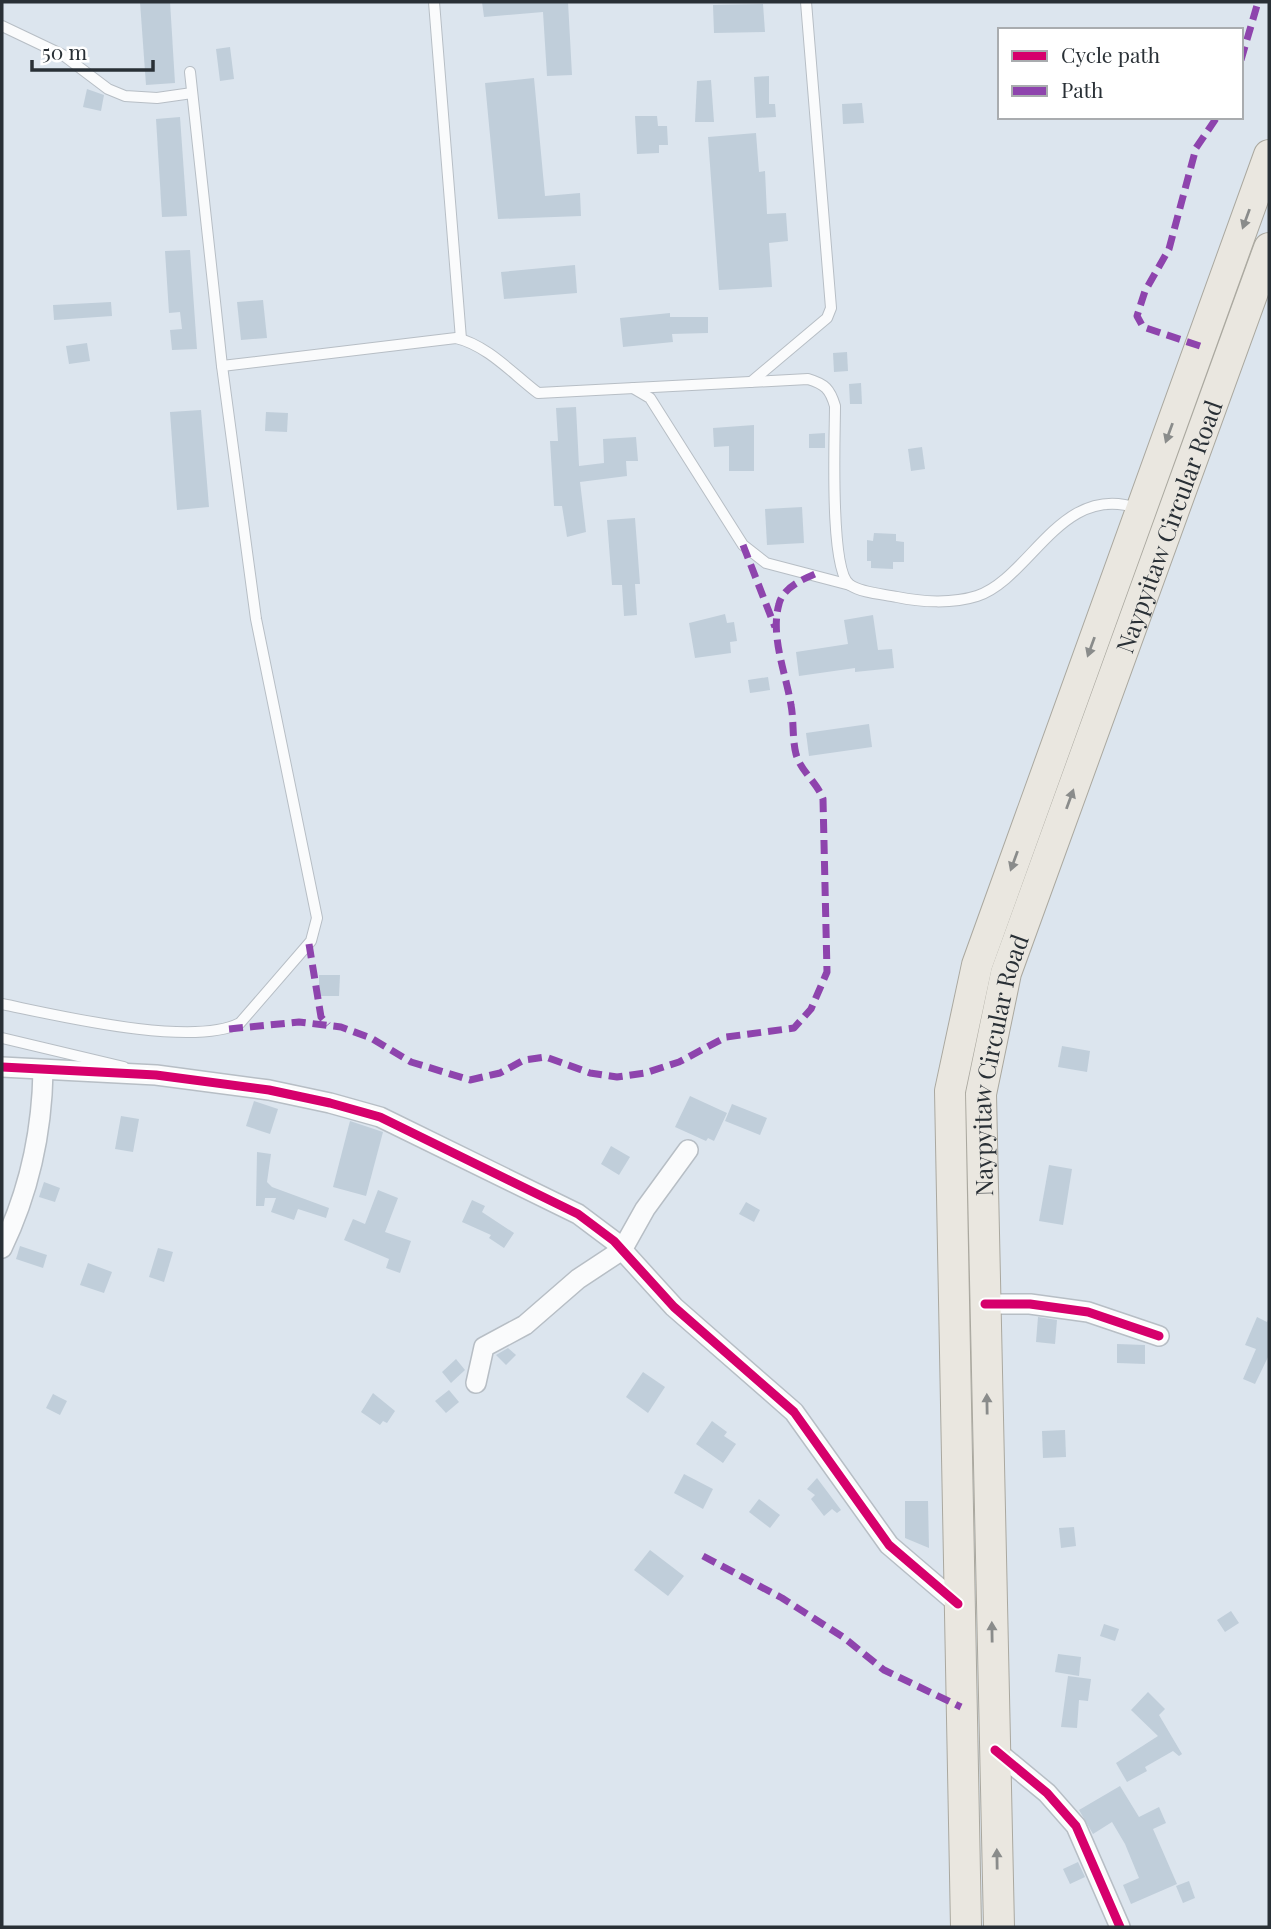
<svg xmlns="http://www.w3.org/2000/svg" width="1271" height="1929" viewBox="0 0 1271 1929" font-family="'Playfair Display',serif">
<style>
.building{fill:#c0ceda}
.lines{fill:none;stroke-linecap:round;stroke-linejoin:round}
.service-casing{stroke:#b7bec5;stroke-width:12}
.minor-casing{stroke:#b7bec5;stroke-width:22}
.primary-casing{stroke:#aaa89f;stroke-width:32}
.service{stroke:#fafbfc;stroke-width:10}
.minor{stroke:#fafbfc;stroke-width:19}
.primary{stroke:#eae7e0;stroke-width:30}
.quiet{stroke:#8e44ad;stroke-width:7;stroke-dasharray:14 7;stroke-linecap:butt}
.cycleway-casing{stroke:#fff;stroke-width:13}
.cycleway{stroke:#d6006c;stroke-width:9}
.oneway{fill:#8a8c8b}
.labels{text-anchor:middle;dominant-baseline:central;stroke-width:6;stroke-linejoin:round;paint-order:stroke}
.street-label{font-size:24px;fill:#293036;stroke:#fff}
</style>
<rect width="100%" height="100%" fill="#dce5ee"/>
<g class="building">
<polygon points="140,2 170,2 175,83 146,85"/>
<polygon points="482,2 568,2 572,75 547,76 543,12 484,17"/>
<polygon points="763,4 765,32 714,33 713,5"/>
<polygon points="230,47 234,79 220,81 216,49"/>
<polygon points="769,76 769,104 775,104 776,117 756,118 754,77"/>
<polygon points="534,78 545,196 580,193 581,216 498,219 485,83"/>
<polygon points="711,80 714,122 695,122 697,81"/>
<polygon points="87,89 104,95 101,111 83,107"/>
<polygon points="862,103 864,123 843,124 842,104"/>
<polygon points="635,116 657,116 658,126 667,126 668,145 659,145 659,153 637,154"/>
<polygon points="180,117 187,216 162,217 156,119"/>
<polygon points="756,133 759,172 765,171 767,214 786,213 788,241 769,243 772,287 719,290 708,137"/>
<polygon points="190,250 197,349 172,350 170,330 182,329 180,312 169,313 165,251"/>
<polygon points="575,265 577,293 504,299 501,272"/>
<polygon points="263,300 267,338 241,340 237,302"/>
<polygon points="111,302 112,316 54,320 53,305"/>
<polygon points="670,313 670,317 708,317 708,333 672,334 673,342 623,347 620,318"/>
<polygon points="87,343 90,361 69,364 66,346"/>
<polygon points="847,352 848,371 834,372 833,353"/>
<polygon points="861,383 862,404 850,404 849,384"/>
<polygon points="576,407 579,466 604,463 603,439 636,437 638,461 626,461 627,476 580,482 586,532 567,537 562,506 554,506 550,441 558,441 556,408"/>
<polygon points="201,410 209,507 177,510 170,412"/>
<polygon points="266,412 288,413 287,432 265,431"/>
<polygon points="754,425 754,471 729,471 729,446 714,447 713,428"/>
<polygon points="825,433 825,448 809,448 809,434"/>
<polygon points="922,447 925,469 911,471 908,449"/>
<polygon points="802,507 804,543 767,545 765,509"/>
<polygon points="635,518 640,584 635,584 637,615 624,616 622,585 612,585 607,520"/>
<polygon points="874,533 896,534 896,541 904,542 904,562 893,562 893,569 871,568 871,561 867,561 867,540 873,541"/>
<polygon points="725,614 727,623 734,622 737,641 730,642 731,653 695,658 689,623"/>
<polygon points="873,615 878,650 892,649 894,668 855,672 855,668 799,676 796,652 848,644 844,620"/>
<polygon points="768,677 770,690 750,693 748,680"/>
<polygon points="869,724 872,747 809,756 806,733"/>
<polygon points="319,975 340,975 339,996 319,996"/>
<polygon points="1062,1046 1090,1051 1087,1072 1058,1067"/>
<polygon points="690,1096 727,1113 714,1141 708,1138 706,1141 675,1127"/>
<polygon points="254,1101 278,1109 270,1134 246,1126"/>
<polygon points="732,1104 767,1118 760,1135 725,1121"/>
<polygon points="121,1116 139,1119 133,1152 115,1149"/>
<polygon points="350,1121 383,1132 366,1196 333,1187"/>
<polygon points="611,1146 630,1157 619,1175 601,1164"/>
<polygon points="257,1152 271,1154 267,1182 272,1187 329,1208 326,1218 298,1209 294,1220 271,1212 276,1198 265,1198 264,1206 256,1206"/>
<polygon points="1049,1165 1072,1169 1063,1225 1039,1221"/>
<polygon points="44,1182 60,1188 55,1202 39,1197"/>
<polygon points="378,1190 398,1198 385,1232 411,1241 400,1273 386,1268 389,1259 344,1240 353,1219 365,1224"/>
<polygon points="472,1200 485,1206 482,1212 514,1233 504,1248 489,1238 491,1235 462,1222"/>
<polygon points="746,1202 760,1210 754,1222 739,1214"/>
<polygon points="20,1246 47,1255 43,1268 16,1259"/>
<polygon points="158,1248 173,1252 164,1282 149,1277"/>
<polygon points="88,1263 112,1272 104,1293 80,1285"/>
<polygon points="1038,1317 1057,1320 1055,1344 1036,1342"/>
<polygon points="1257,1317 1267,1322 1269,1317 1269,1355 1255,1384 1243,1379 1256,1349 1245,1345"/>
<polygon points="1117,1344 1145,1345 1145,1364 1117,1363"/>
<polygon points="508,1348 516,1355 506,1365 496,1355"/>
<polygon points="456,1359 465,1370 451,1383 442,1372"/>
<polygon points="643,1372 665,1387 648,1413 626,1397"/>
<polygon points="449,1390 459,1402 446,1413 435,1401"/>
<polygon points="373,1393 395,1411 387,1423 383,1421 380,1425 361,1412"/>
<polygon points="53,1394 67,1401 60,1415 46,1408"/>
<polygon points="712,1421 727,1432 724,1436 736,1444 723,1463 696,1444"/>
<polygon points="1065,1430 1066,1457 1043,1458 1042,1431"/>
<polygon points="684,1474 713,1489 703,1509 674,1493"/>
<polygon points="817,1478 841,1510 837,1513 832,1509 824,1516 811,1499 815,1495 807,1489"/>
<polygon points="759,1499 780,1515 770,1528 749,1512"/>
<polygon points="905,1501 928,1501 929,1548 905,1538"/>
<polygon points="1074,1527 1076,1546 1061,1548 1059,1528"/>
<polygon points="650,1550 684,1576 668,1596 634,1570"/>
<polygon points="1231,1611 1239,1623 1225,1632 1217,1620"/>
<polygon points="1104,1624 1119,1629 1115,1641 1100,1636"/>
<polygon points="1058,1654 1081,1657 1079,1676 1055,1672"/>
<polygon points="1068,1676 1091,1679 1088,1701 1079,1700 1077,1728 1061,1727"/>
<polygon points="1148,1692 1165,1709 1159,1715 1182,1754 1179,1756 1173,1751 1145,1767 1147,1771 1127,1782 1116,1763 1158,1736 1131,1710"/>
<polygon points="1120,1786 1139,1817 1159,1807 1166,1823 1153,1829 1177,1884 1131,1904 1123,1885 1139,1878 1125,1844 1112,1822 1093,1834 1079,1810"/>
<polygon points="1078,1862 1085,1877 1070,1884 1063,1869"/>
<polygon points="1189,1881 1195,1898 1183,1903 1176,1886"/>
</g>
<g class="lines">
<defs>
<g id="service">
<polyline points="434,2 461,339"/>
<polyline points="2,26 63,55 108,89 125,96 157,98 192,93"/>
<path d="M222 366 456 338C487 345 513 374 538 393L808 379C825 384 830 389 835 406 835 437 829 570 850 585 862 593 883 594 897 597 921 602 952 604 977 596 1031 578 1061 482 1137 508"/>
<polyline points="751,382 827,318 831,308 806,2"/>
<polyline points="633,388 650,398 743,545 766,563 850,585"/>
<path d="M2 1004C56 1015 192 1048 240 1023L311 941 317 918 256 619 222 366 190 72"/>
<polyline points="2,1038 124,1067"/>
</g>
<g id="minor">
<polyline points="2,1067 156,1075 269,1090 330,1103 380,1117 578,1214 614,1241 674,1307 794,1412 889,1545 958,1604"/>
<path d="M2 1248C29 1192 42 1132 43 1071"/>
<polyline points="985,1304 1030,1304 1088,1312 1159,1336"/>
<polyline points="476,1383 484,1347 525,1325 578,1279 622,1250 645,1209 688,1150"/>
<polyline points="995,1750 1047,1793 1076,1826 1120,1927"/>
</g>
<g id="primary">
<polyline points="966,1927 950,1091 977,965 1269,155"/>
<path id="s1" d="M999 1927 981 1094 1006 973 1269 248"/>
</g>
</defs>
<use href="#service" class="service-casing"/>
<use href="#minor" class="minor-casing"/>
<use href="#primary" class="primary-casing"/>
<use href="#service" class="service"/>
<use href="#minor" class="minor"/>
<use href="#primary" class="primary"/>
<g class="quiet">
<polyline points="1241,60 1258,2"/>
<polyline points="1200,346 1143,327 1137,316 1145,291 1169,249 1196,148 1217,117"/>
<polyline points="743,545 775,627"/>
<polyline points="309,944 321,1017 328,1025"/>
<path d="M229 1029 299 1022 341 1027 371 1038 411 1062 470 1080 500 1073 524 1060 546 1057 590 1073 617 1077 645 1073 679 1062 726 1037 794 1028 811 1009 827 972 823 799C817 782 801 772 796 754 792 738 794 721 791 705 786 674 770 636 779 604 783 588 801 580 815 574"/>
<polyline points="703,1556 782,1598 843,1637 884,1670 961,1707"/>
</g>
<defs>
<g id="cycleway">
<polyline points="2,1067 156,1075 269,1090 330,1103 380,1117 578,1214 614,1241 674,1307 794,1412 889,1545 958,1604"/>
<polyline points="985,1304 1030,1304 1088,1312 1159,1336"/>
<polyline points="995,1750 1047,1793 1076,1826 1120,1927"/>
</g>
</defs>
<use href="#cycleway" class="cycleway-casing"/>
<use href="#cycleway" class="cycleway"/>
</g>
<defs><path id="oneway-solid" d="M-6-.8H1V-3.2L6.5 0L1 3.2V.8H-6Z" transform="scale(1.75)"/></defs>
<g class="oneway">
<use href="#oneway-solid" transform="translate(1246 219) rotate(110)"/>
<use href="#oneway-solid" transform="translate(1169 433) rotate(110)"/>
<use href="#oneway-solid" transform="translate(1091 647) rotate(110)"/>
<use href="#oneway-solid" transform="translate(1070 799) rotate(-70)"/>
<use href="#oneway-solid" transform="translate(1014 861) rotate(110)"/>
<use href="#oneway-solid" transform="translate(987 1404) rotate(-91)"/>
<use href="#oneway-solid" transform="translate(992 1632) rotate(-91)"/>
<use href="#oneway-solid" transform="translate(997 1859) rotate(-91)"/>
</g>
<g class="labels">
<g class="street-label">
<text stroke="none"><textPath href="#s1" startOffset="1432">Naypyitaw Circular Road</textPath></text>
<text stroke="none"><textPath href="#s1" startOffset="864">Naypyitaw Circular Road</textPath></text>
</g>
</g>
<rect width="1271" height="1929" fill="none" stroke="#293036" stroke-width="7"/>
<rect x="998" y="28" width="245" height="91" fill="#ffffff" stroke="#a9acaf" stroke-width="2"/>
<rect x="1012" y="51" width="35" height="10" fill="#d6006c" stroke="#a9acaf" stroke-width="2"/>
<text x="1061" y="63" font-size="21" fill="#293036">Cycle path</text>
<rect x="1012" y="86" width="35" height="10" fill="#8e44ad" stroke="#a9acaf" stroke-width="2"/>
<text x="1061" y="98" font-size="21" fill="#293036">Path</text>
<path d="M32 60v10h121v-10" fill="none" stroke="#293036" stroke-width="3.5"/>
<text x="42" y="60" font-size="21" fill="#293036" stroke="#ffffff" stroke-width="5" paint-order="stroke">50 m</text>
</svg>
